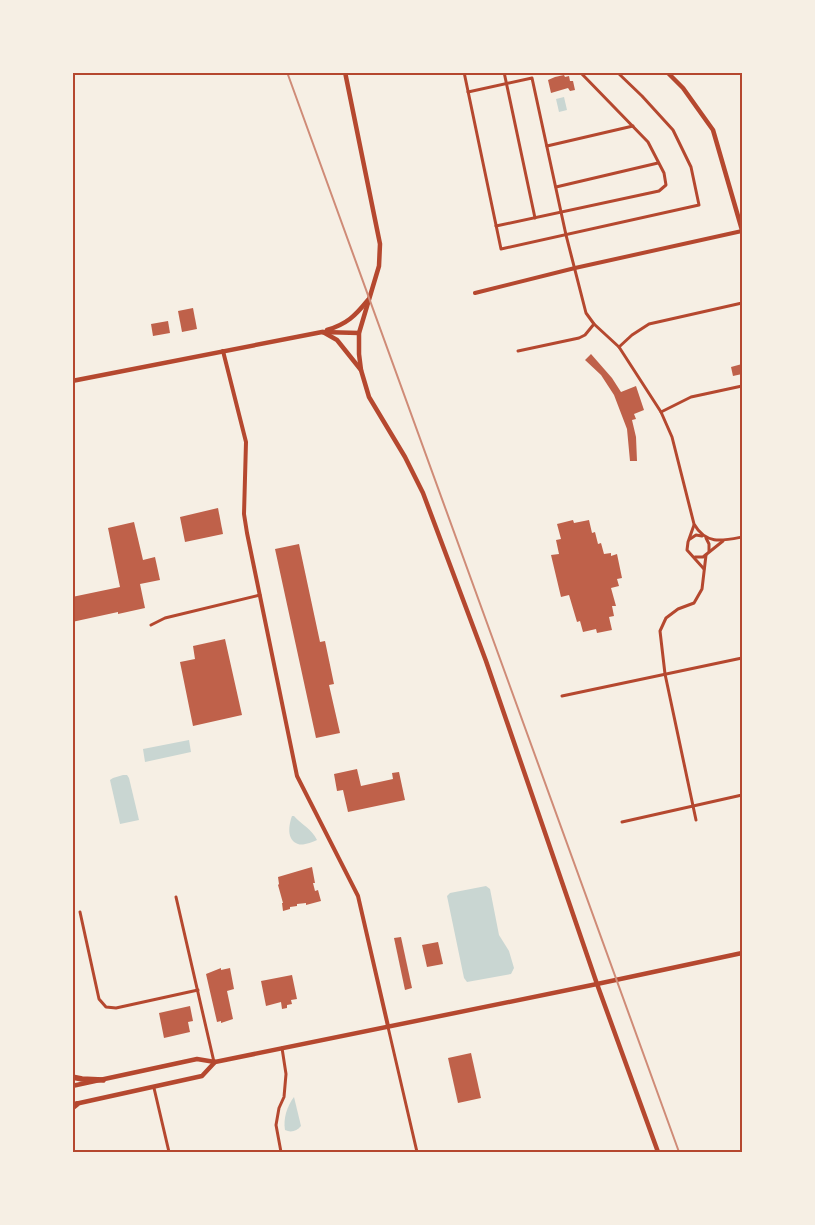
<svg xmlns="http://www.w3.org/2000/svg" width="815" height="1225" viewBox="0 0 815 1225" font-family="Rubik,sans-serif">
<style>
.water{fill:#c9d6d2}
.building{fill:#bf614a}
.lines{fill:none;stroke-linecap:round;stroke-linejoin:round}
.minor{stroke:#b5482f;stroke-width:3}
.tertiary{stroke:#b5482f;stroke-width:4}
.secondary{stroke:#b5482f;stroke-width:4.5}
.motorway{stroke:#b5482f;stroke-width:5.5}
.rail{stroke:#cf8b77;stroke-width:2}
.neatline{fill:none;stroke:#b5482f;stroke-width:2}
</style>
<rect width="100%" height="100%" fill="#f6efe4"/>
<g class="water">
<polygon points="564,97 567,110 559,112 556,99"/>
<polygon points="189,740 191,752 145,762 143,749"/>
<polygon points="123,775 127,775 129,778 139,820 120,824 110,780 113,778"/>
<path d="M292 816H294C302 825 312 829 317 840 312 842 303 846 298 844 286 840 289 824 292 816Z"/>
<polygon points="486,886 490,889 499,935 509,951 514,968 511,974 467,982 464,978 447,896 450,893"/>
<path d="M294 1097 301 1126C297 1131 291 1133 285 1130 283 1119 287 1106 294 1097Z"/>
</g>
<g class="building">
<polygon points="564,75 565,77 569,76 570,81 573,81 575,90 570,91 568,88 551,93 548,80 555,77"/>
<polygon points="193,308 197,329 182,332 178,311"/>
<polygon points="168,321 170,333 153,336 151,324"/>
<polygon points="591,354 612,378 621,392 636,386 644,410 634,414 636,419 632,420 636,437 637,461 630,461 627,429 614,395 601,375 585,360"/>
<polygon points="742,364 742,374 733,376 731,367"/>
<polygon points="218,508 223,534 185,542 180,517"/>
<polygon points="573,520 574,523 589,520 592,533 595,532 598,544 601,543 604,554 611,553 611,556 617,554 622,578 617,579 619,586 611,588 616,606 612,606 614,616 609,617 612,630 597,633 596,629 583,632 580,621 577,622 569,595 561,597 551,555 559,554 556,540 561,539 557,524"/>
<polygon points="134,522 143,560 155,557 160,580 140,584 145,608 118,614 118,612 72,622 72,597 120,587 108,528"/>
<polygon points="299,544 320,642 325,641 334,684 329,685 340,733 316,738 275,549"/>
<polygon points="225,639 242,715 193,726 180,662 195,659 193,646"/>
<polygon points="357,769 361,786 393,779 392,773 399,772 405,800 348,812 343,790 337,791 334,774"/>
<polygon points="312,867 315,883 313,883 315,891 318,890 321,901 306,905 306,903 297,904 297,906 290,907 290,909 283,911 282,903 283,903 278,885 279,884 278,877"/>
<polygon points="401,937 412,988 405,990 394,938"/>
<polygon points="438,942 443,964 427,967 422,945"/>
<polygon points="221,968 221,970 230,968 234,989 227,991 233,1019 221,1023 221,1021 217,1022 206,974"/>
<polygon points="292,975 297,999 291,1000 292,1004 287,1005 287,1008 282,1009 281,1002 266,1006 261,981"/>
<polygon points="190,1006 193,1021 188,1022 190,1032 164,1038 159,1013"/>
<polygon points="471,1053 481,1098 458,1103 448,1058"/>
</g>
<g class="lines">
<g class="minor">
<polyline points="464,72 501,249 699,205 691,167 673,130 642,96 617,72"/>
<polyline points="504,72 535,218"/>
<path d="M468 92 532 78 566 235 586 313 594 324 619 347 661 412 672 437 694 524C706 545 722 541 742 537"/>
<polyline points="547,146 633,126"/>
<polyline points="556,187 658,163"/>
<polyline points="496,226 659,191 666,185 664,173 648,142 580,72"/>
<polyline points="619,347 632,335 649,324 742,303"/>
<polyline points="518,351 579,338 585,335 594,324"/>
<polyline points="661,412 691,397 742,386"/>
<polyline points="694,525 688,542 687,550 704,569"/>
<polyline points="706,538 709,544 709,551"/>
<polyline points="690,539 696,535 702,536"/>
<polyline points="695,557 703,557 723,541"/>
<polyline points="151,625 165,618 260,595"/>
<polyline points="562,696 742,658"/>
<polyline points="696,820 665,674 660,631 666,618 678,609 694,603 702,589 706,555"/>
<polyline points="622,822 742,795"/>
<polyline points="176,897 214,1062"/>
<polyline points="80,912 99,999 106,1007 116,1008 198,990"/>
<polyline points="388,1027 417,1152"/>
<polyline points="154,1088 169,1152"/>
<polyline points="281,1152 276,1125 279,1108 284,1097 286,1074 282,1048"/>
</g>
<g class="tertiary">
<polyline points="475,293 575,268 742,231"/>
<polyline points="223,351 246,442 244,514 247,533 297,776 358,896 388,1026"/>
</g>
<g class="secondary">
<polyline points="345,72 380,244 379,266 359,333 359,354 361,370 369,397 405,457 423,493 486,661 597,984 658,1152"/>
<polyline points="667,72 683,88 713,130 742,230"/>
<path d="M327 330C347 324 355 316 368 300"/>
<polyline points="323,332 337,340 361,370"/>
<polyline points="72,381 322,332 359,333"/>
<polyline points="72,1086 197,1059 215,1062 597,984 742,953"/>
<polyline points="75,1104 202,1076 215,1062"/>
</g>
<g class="motorway">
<polyline points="72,1077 82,1079 103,1080"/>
<polyline points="72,1108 77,1104"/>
</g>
<polyline class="rail" points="287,72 679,1152"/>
</g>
<rect width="815" height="1225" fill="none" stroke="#f6efe4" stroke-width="148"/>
<rect x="74" y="74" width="667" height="1077" class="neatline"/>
</svg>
